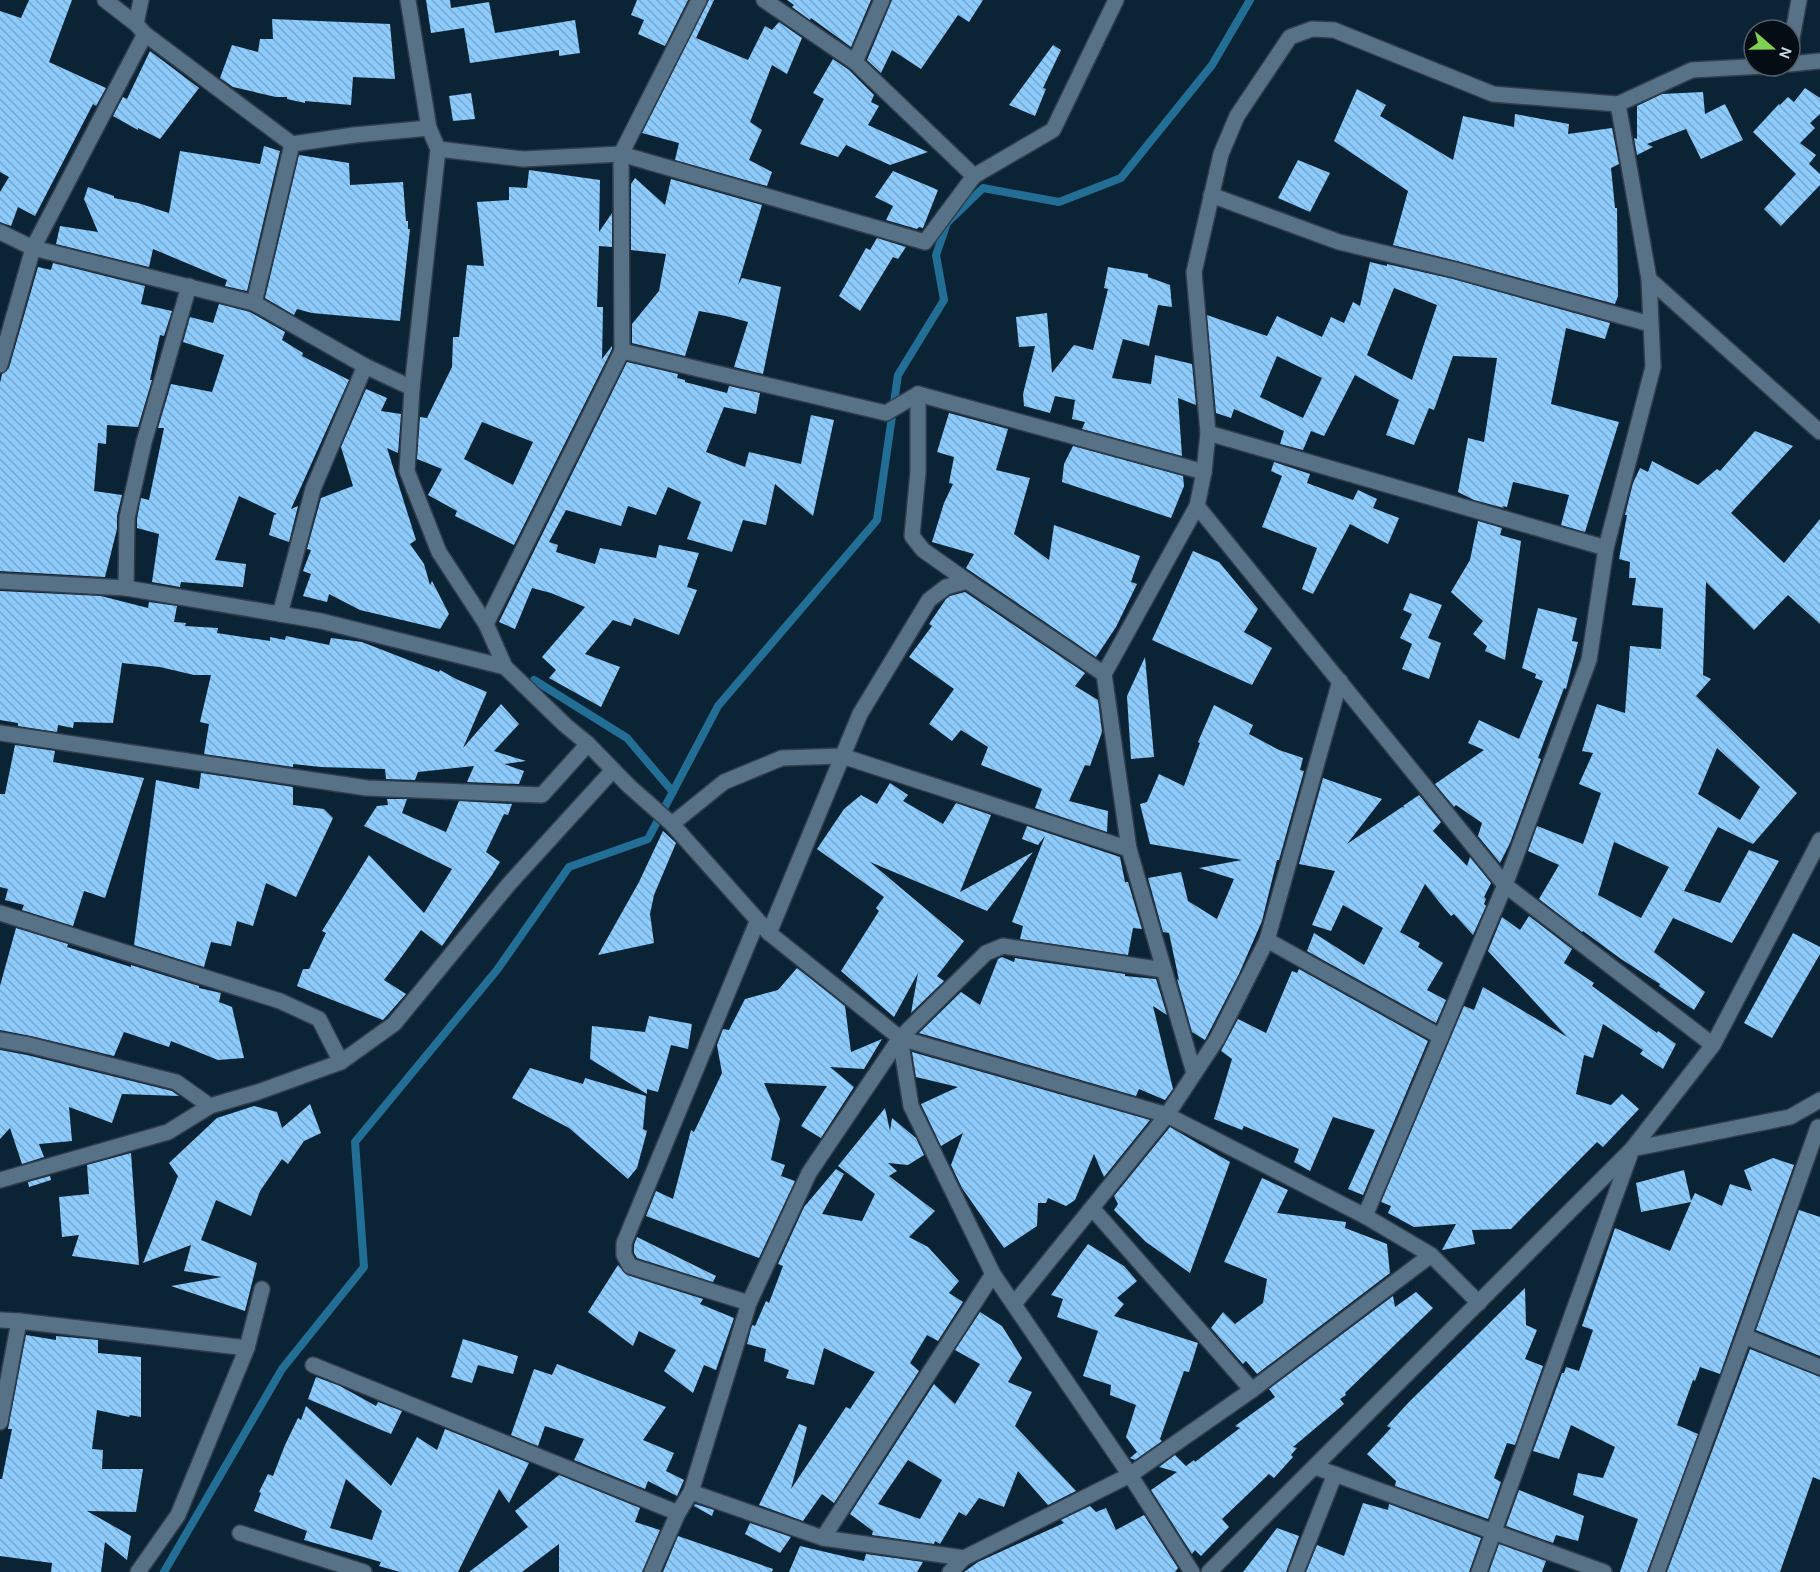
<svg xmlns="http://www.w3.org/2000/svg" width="1820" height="1572" viewBox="0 0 1820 1572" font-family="Karla,sans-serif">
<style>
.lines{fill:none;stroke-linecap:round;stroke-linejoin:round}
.stream{stroke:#226e95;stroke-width:8}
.building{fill:url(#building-back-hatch);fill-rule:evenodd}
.street-casing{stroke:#313d4c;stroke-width:18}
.street{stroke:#577286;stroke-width:15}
</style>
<defs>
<pattern id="building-back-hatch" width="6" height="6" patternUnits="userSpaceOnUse" patternTransform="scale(1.5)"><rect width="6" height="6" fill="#8ccbfc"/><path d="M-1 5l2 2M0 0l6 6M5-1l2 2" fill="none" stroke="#78a8ce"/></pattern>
</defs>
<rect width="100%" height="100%" fill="#0b2435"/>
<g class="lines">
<g class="stream">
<polyline points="534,680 627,738 673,792"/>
<polyline points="164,1572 282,1369 364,1267 355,1142 497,970 569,867 648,839 718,706 877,520 898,375 944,300 936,255 947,223 983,188 1059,202 1121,178 1212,65 1250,0"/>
</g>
</g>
<g class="building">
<polygon points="29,0 72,0 49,62 106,88 96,106 93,104 35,216 18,207 11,226 0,222 0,192 9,177 0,172 0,11 21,18"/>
<polygon points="426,0 450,0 451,8 489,2 495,33 575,20 580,53 559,56 559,50 470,63 464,28 431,33"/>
<polygon points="637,0 688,0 665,46 638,34 644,20 631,15"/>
<polygon points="709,0 714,0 696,38 748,60 765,26 772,30 779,22 802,38 787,74 772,65 750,122 762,130 749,160 772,172 767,186 675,160 679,143 642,133"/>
<polygon points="787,0 871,0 851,47 811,18 810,20 792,7 794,5"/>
<polygon points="892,0 983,0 969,22 958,15 921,69 892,50 881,73 867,60"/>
<polygon points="272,19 390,24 395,79 353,77 351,105 305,101 305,103 287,99 287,97 276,97 233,87 220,78 232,45 258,52 260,39 273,39"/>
<polygon points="1053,45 1061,50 1043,88 1046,89 1035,116 1009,105"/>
<polygon points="150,51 199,88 160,139 138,128 138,130 113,116 123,97 127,99"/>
<polygon points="833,59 849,70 874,95 871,102 879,106 868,125 928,152 890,165 846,145 838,157 800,144 824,99 813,93"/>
<polygon points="1805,88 1820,98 1820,114 1810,123 1815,128 1800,143 1816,155 1809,164 1820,174 1820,185 1781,226 1764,209 1796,174 1753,132 1779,104 1780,105 1788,97 1794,102"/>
<polygon points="1357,89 1386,105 1380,116 1453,160 1463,116 1514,127 1515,114 1569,124 1568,134 1612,128 1619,164 1611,168 1615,208 1617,208 1618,296 1615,304 1457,261 1393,245 1408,191 1334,141"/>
<polygon points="1703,92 1705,114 1725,104 1743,140 1701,159 1686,129 1647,144 1653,147 1637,155 1634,138 1637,139 1637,106 1662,94"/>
<polygon points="471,93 475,119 453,121 449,96"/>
<polygon points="264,146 280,151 247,291 225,286 227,280 153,249 149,267 56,244 60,226 98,232 84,199 88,187 114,196 114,198 138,203 169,213 180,151 260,164"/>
<polygon points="299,155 349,163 350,185 403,182 406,221 408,221 408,229 410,229 400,321 312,313 297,309 294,315 265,298"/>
<polygon points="1298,160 1330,173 1310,212 1278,198"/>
<path d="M529 170 600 180 599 232 612 213V247L599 246 597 307H603L602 359 612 346V349L514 545 455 516 457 511 428 495 442 469 417 459 420 417 427 418 452 367 453 337H459L467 265 484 266 477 202 509 200V187L527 188ZM482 422 533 442 513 485 464 459Z"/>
<polygon points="893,171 938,190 923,228 919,227 917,229 886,220 893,206 875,197"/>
<polygon points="635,178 665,205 671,179 762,205 738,285 742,278 781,287 763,374 734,367 748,322 726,316 699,311 685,356 632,343 632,324 659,291 666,254 631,250 631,184"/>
<polygon points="877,238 906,247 898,259 893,257 860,311 839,296 866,248 870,250"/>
<path d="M1370 262 1387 266V264L1453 279 1610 323 1605 339 1566 328 1551 404 1619 422 1585 532 1561 525 1569 495 1513 482 1507 507 1502 506 1504 508 1474 500 1458 492 1468 438 1484 442 1497 358 1453 356 1434 410 1429 408 1414 445 1386 435 1399 400 1355 375 1324 436 1311 431 1303 450 1280 444 1284 431 1234 409 1231 418 1216 413 1207 315 1267 336 1277 316 1322 337 1331 317 1344 323 1353 302 1360 306ZM1394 288 1437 305 1412 380 1367 355ZM1277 356 1322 378 1303 418 1260 397Z"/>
<polygon points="53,263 145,286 141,304 172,311 164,336 160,335 150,380 152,380 138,427 107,425 106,444 98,443 94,491 122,495 117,516 117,529 105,577 0,571 0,383 2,374 9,368 38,267 51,270"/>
<polygon points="1108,267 1148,274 1148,277 1170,285 1172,307 1158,305 1149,346 1123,339 1112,378 1151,384 1155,355 1192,364 1196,405 1178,398 1182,456 1082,429 1085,422 1072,419 1075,400 1055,396 1050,413 1024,406 1023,394 1035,346 1019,347 1016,317 1047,313 1052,373 1074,345 1093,350 1108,289 1104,288"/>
<polygon points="219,304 250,312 285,332 282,340 303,353 302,356 349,380 291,509 298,506 289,542 269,535 274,515 277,514 239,496 215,560 246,564 243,587 181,582 180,587 152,582 159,534 137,528 137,519 141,498 149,500 164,428 158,428 171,384 212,392 224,355 183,342 190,317 213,323"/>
<polygon points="627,362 678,374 677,378 685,380 685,382 727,393 729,386 760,393 756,414 724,407 706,452 745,467 749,452 801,464 811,415 834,420 813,516 775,484 766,525 743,520 732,552 687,539 701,502 668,487 656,515 628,506 621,526 566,510 549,542 558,545 556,552 595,564 600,548 656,558 659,545 699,553 687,587 697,590 679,635 634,618 631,626 613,620 585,654 620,667 601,707 549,678 556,670 542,657 585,607 551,593 532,588 515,629 499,622"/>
<polygon points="366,389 387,398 381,411 401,414 398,453 387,448 416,540 410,544 424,564 430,585 432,581 449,614 440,629 360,610 329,594 327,602 303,596 311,574 303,571 311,550 307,549 321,498 353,486 341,447"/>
<polygon points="949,413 1008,429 996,470 1030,478 1014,534 1049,560 1054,525 1140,556 1131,582 1137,584 1116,627 1096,657 966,568 974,554 932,542 944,503 953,484 949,483 954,457 937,452"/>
<path d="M1755 431 1793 446 1731 513 1784 563 1820 519V624L1788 595 1754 630 1706 582 1703 675 1711 679 1696 696 1797 793 1753 844 1718 827 1684 891 1720 903 1749 850 1779 861 1732 943 1673 918 1654 952 1705 992 1694 1010 1659 986 1660 984 1621 959 1583 931 1582 932 1539 899 1559 865 1528 851 1537 826 1583 844 1601 793 1579 784 1593 753 1582 751 1597 704 1625 713 1630 646 1661 649 1663 608 1632 605 1636 578H1629L1630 562 1619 559 1627 515H1625L1633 483 1640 468 1648 472 1652 461 1698 485 1717 469 1720 471ZM1717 748 1760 787 1740 820 1698 794ZM1614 842 1669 867 1641 918 1598 895Z"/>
<polygon points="1073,446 1183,476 1184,486 1171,518 1062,482 1064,464"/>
<polygon points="1274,462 1310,474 1307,483 1353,500 1358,490 1377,499 1373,508 1399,518 1388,544 1350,524 1313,594 1302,589 1317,548 1262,527 1282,476 1271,471"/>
<polygon points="1478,521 1502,528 1500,535 1521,541 1505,660 1485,651 1487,646 1473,634 1483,621 1451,592 1470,560"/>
<polygon points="1193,551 1219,562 1258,609 1244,632 1272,648 1252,685 1152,640"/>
<polygon points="0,591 101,596 148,608 149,602 177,606 174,622 186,623 185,626 218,628 217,633 270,641 270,637 285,640 286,636 329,645 331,638 362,642 439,672 440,670 456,679 487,692 463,748 501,704 519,724 494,751 526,761 504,764 524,771 519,784 467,782 474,766 418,772 415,780 386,779 385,769 321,767 293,764 293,767 204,754 209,724 200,722 211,675 194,675 160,667 122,663 113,723 74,722 73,728 58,725 57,732 18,726 18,723 0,720"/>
<polygon points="965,592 1085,673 1075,686 1098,700 1102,732 1090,766 1085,765 1069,801 1108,811 1107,832 1035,808 1042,789 981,765 988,747 961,730 952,741 929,724 954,689 909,657 932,626 929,624 946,599 950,596"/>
<polygon points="1410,593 1442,605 1428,638 1441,643 1429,679 1402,669 1412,644 1400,638 1412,614 1403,610"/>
<polygon points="1538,608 1577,618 1572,641 1578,642 1566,689 1564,688 1538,758 1541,759 1510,843 1500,863 1478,836 1482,823 1456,805 1454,807 1435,784 1484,750 1468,743 1479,720 1519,739 1543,681 1535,678 1536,674 1522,668"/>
<polygon points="1145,657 1154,757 1131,759 1127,696"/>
<polygon points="1214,705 1253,725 1249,734 1279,750 1303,758 1300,770 1304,771 1279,860 1277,860 1262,921 1239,974 1205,1040 1192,1032 1177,979 1179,980 1169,933 1163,932 1148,878 1181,872 1188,901 1217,919 1234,879 1199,868 1242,860 1150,844 1140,804 1147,802 1159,774 1184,786 1200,743 1198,742"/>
<polygon points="15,745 55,751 53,762 144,778 105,898 84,891 73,926 22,910 24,905 5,900 8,889 0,887 0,794 5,794"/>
<polygon points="201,773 293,787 293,805 324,809 333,818 296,897 266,883 253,926 237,921 231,946 211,942 204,967 134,945 156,780 199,789"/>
<polygon points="1323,778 1382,799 1347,844 1402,807 1405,808 1403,806 1419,795 1441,822 1433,831 1467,866 1470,857 1491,883 1484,897 1486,899 1484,904 1486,906 1473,935 1454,914 1451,916 1440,903 1425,884 1400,932 1420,943 1418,947 1443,963 1427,990 1446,1000 1436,1023 1307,951 1314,933 1364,965 1383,928 1343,905 1331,931 1312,925 1335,871 1299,864"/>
<polygon points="890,783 908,795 903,801 943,824 956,803 991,815 960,892 1033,852 987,911 870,862 964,941 937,976 944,981 911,1013 918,973 894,1017 841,971 879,911 876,908 884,897 817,849 844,809 861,795 877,804"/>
<polygon points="387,799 407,799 402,813 446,832 459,801 512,804 508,815 504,814 486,852 500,862 492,875 442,946 421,930 400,959 384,980 406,994 383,1020 297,986 303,969 309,969 326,933 322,931 369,855 424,913 452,869 364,826 377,806 388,805"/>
<polygon points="1027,826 1120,857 1125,882 1128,882 1142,929 1133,928 1128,955 1020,939 1023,926 1012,922 1045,836 1038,845 1022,839"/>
<polygon points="663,831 676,843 654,895 650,914 654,943 598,955 639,882"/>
<polygon points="1529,916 1572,949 1564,963 1594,983 1592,986 1657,1033 1658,1031 1676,1044 1663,1069 1640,1054 1643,1050 1603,1024 1593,1058 1584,1055 1576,1094 1611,1105 1622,1094 1639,1109 1603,1147 1597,1142 1511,1229 1472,1230 1475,1244 1442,1250 1456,1224 1414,1227 1388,1213 1391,1206 1381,1202 1464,1006 1474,1010 1483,987 1567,1037 1488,951 1502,917 1520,930"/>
<polygon points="16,928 68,944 67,947 131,967 131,965 199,986 199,988 221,993 219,1002 232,1007 244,1058 218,1060 171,1041 169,1047 124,1032 114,1056 31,1036 0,1030 0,986"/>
<polygon points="1793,933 1820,947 1820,954 1772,1038 1744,1023"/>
<polygon points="1002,957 1014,962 1015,958 1125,974 1125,976 1156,979 1167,1015 1153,1006 1173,1089 1165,1100 1139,1089 1136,1096 919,1033 961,992 980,1005 998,959"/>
<polygon points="797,968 845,1006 851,1052 882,1039 864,1069 830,1067 854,1087 821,1138 801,1126 827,1086 764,1083 780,1119 771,1160 785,1165 781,1176 795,1181 759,1258 646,1216 656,1191 673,1199 691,1130 694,1132 722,1073 717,1045 723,1029 729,1030 745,999 778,990"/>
<polygon points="1299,969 1428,1041 1363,1195 1348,1189 1375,1130 1333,1117 1310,1171 1294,1162 1299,1149 1244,1126 1242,1130 1214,1119 1232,1059 1221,1051 1238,1019 1266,1033 1292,971 1297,973"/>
<polygon points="649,1016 692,1024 688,1049 671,1045 658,1092 647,1089 647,1094 590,1059 592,1026 645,1032"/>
<polygon points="0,1050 27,1055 172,1091 179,1096 122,1094 112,1123 69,1107 72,1141 39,1144 44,1157 22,1164 10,1128 0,1139"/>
<polygon points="912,1052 1150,1120 1104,1177 1094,1154 1075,1200 1066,1206 1048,1198 1046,1203 1038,1203 1037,1226 1004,1248 962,1188 951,1165 963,1133 941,1146 921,1104 958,1087 916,1077"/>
<polygon points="530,1068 583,1084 585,1078 646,1096 643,1129 647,1131 637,1168 628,1179 569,1128 512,1098"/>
<polygon points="310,1104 321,1133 304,1141 288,1164 282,1159 260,1191 251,1216 216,1200 201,1240 257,1263 245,1311 171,1286 222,1277 184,1271 191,1245 143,1263 178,1176 169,1163 217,1118 254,1106 277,1112 282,1128"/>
<polygon points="885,1108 890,1131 892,1118 916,1138 924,1155 908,1165 888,1163 897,1171 889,1176 935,1211 909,1237 928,1247 959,1281 949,1293 963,1302 938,1341 927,1335 910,1363 919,1371 834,1503 822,1494 803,1521 759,1505 799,1424 807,1427 791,1489 846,1407 850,1409 875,1372 824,1348 814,1385 786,1378 789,1370 764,1361 766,1349 747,1344 752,1325 755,1326 766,1301 769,1303 783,1266 778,1264 804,1207 836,1169 844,1174 822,1214 862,1221 875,1194 838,1166"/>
<polygon points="1170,1127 1230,1162 1190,1273 1146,1242 1114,1210 1118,1204 1114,1196"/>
<polygon points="131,1153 139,1265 72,1256 79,1235 62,1237 59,1197 89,1194 87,1165"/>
<polygon points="1773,1158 1794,1165 1720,1374 1700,1367 1695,1381 1693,1380 1677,1425 1698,1434 1647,1572 1620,1572 1638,1519 1573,1495 1578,1473 1603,1478 1615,1447 1571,1425 1559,1459 1533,1451 1562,1373 1564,1373 1566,1367 1579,1371 1593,1330 1582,1326 1615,1228 1670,1251 1691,1202 1641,1212 1636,1183 1684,1170 1691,1201 1695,1193 1722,1206 1730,1184 1752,1191 1744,1170"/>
<polygon points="50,1176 51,1180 29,1187 28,1182"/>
<polygon points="1262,1178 1288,1190 1277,1213 1346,1222 1345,1228 1387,1244 1390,1273 1257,1374 1246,1361 1243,1364 1211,1328 1223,1312 1235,1324 1263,1303 1267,1279 1224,1262"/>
<polygon points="1799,1210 1820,1217 1820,1356 1756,1330"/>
<polygon points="637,1237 716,1276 713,1282 637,1258 634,1253 634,1245"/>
<polygon points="1088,1244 1124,1266 1137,1281 1117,1298 1124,1304 1114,1316 1198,1343 1189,1372 1184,1371 1160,1439 1162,1441 1135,1460 1130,1458 1137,1452 1126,1437 1136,1405 1110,1395 1111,1385 1083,1376 1098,1331 1057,1317 1063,1299 1051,1295"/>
<polygon points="618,1265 627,1275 703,1299 700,1304 734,1318 716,1370 704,1365 693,1393 664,1371 676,1350 639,1331 633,1346 588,1312"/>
<polygon points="1525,1288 1526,1325 1537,1330 1525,1359 1543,1366 1515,1445 1507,1443 1494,1478 1501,1482 1488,1519 1395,1486 1396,1481 1367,1454 1391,1428 1387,1426 1409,1402"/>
<polygon points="1416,1292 1433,1308 1345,1393 1346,1395 1340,1399 1344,1404 1293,1447 1297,1448 1291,1455 1293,1457 1274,1478 1269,1474 1222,1519 1229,1527 1201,1556 1195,1550 1192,1554 1151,1490 1177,1472 1159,1467 1175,1455 1186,1466 1194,1460 1195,1462 1240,1428 1235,1426 1275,1397 1269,1389 1393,1296 1395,1307"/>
<path d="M980 1312 1002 1326 1022 1358 1008 1382 1032 1392 1015 1426 1076 1491 1048 1505 1018 1471 1004 1507 979 1498 966 1516 959 1512 940 1544 935 1541 934 1544 872 1535 873 1531 850 1514 934 1384 955 1404 980 1364 955 1350ZM908 1460 942 1480 920 1519 878 1504Z"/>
<polygon points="26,1335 56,1340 56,1336 98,1340 98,1353 141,1357 141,1417 130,1415 129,1417 97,1410 92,1449 103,1450 102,1469 143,1469 136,1512 87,1511 131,1536 127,1560 105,1542 101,1572 51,1572 52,1563 0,1556 0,1479 2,1479 12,1429 8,1429"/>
<polygon points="463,1339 518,1356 513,1374 478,1365 472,1383 451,1377"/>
<polygon points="1750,1349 1820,1377 1820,1480 1813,1477 1780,1572 1667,1572"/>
<polygon points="557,1364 666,1407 643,1440 674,1453 666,1471 684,1480 677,1496 648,1481 645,1489 574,1460 584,1439 545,1426 538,1446 511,1435 534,1369 552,1375"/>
<polygon points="316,1377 340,1386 376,1406 378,1402 402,1411 391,1434 308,1399"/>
<path d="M306 1406 391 1486 417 1437 437 1450 445 1429 529 1463 509 1503 499 1489 458 1572H400L379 1566 381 1562 304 1540 307 1531 254 1511 261 1493 259 1492 268 1474 273 1476 285 1445 298 1418 301 1420ZM346 1479 382 1511 372 1540 330 1528Z"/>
<polygon points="559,1475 640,1508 635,1522 660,1530 642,1572 559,1572 559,1544 522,1572 469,1572 528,1527 515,1511"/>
<polygon points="1519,1490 1584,1516 1578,1541 1556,1535 1553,1543 1506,1526"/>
<polygon points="1363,1503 1388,1510 1389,1504 1481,1538 1469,1572 1306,1572 1317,1545 1344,1556"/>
<polygon points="695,1504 714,1510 712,1516 694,1506"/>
<polygon points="1090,1506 1096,1512 1106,1508 1116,1530 1144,1515 1178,1568 1175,1572 964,1572 978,1562 1064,1523 1061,1520"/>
<polygon points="750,1523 791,1537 780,1553 745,1534"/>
<polygon points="1277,1528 1299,1536 1286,1572 1243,1572"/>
<polygon points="678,1536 773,1569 772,1572 663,1572"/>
<polygon points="1499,1544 1546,1561 1542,1572 1489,1572"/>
<polygon points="800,1546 864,1561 866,1554 923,1562 917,1572 789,1572"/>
</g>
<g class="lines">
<defs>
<g id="street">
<polyline points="105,0 136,24 145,34 292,144 254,303"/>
<polyline points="408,0 429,128 438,149 412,388 407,471 439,552 486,624 505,667 565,725 588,744 629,786 672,824 769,933 900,1038 911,1106 993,1274 1130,1475 1192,1572"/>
<polyline points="764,0 855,62 974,176 1053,130 1116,0"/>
<polyline points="136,24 141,0"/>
<polyline points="1790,49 1799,0"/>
<polyline points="855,62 882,0"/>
<polyline points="1790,64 1820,61"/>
<polyline points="292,144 354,135 429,128"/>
<polyline points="438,149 523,159 621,154 925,242 974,176"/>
<polyline points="1211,195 1339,242 1455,270 1650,324"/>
<polyline points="0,232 33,248 254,303 365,366 412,388"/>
<polyline points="1649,279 1820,432"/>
<polyline points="622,351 886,413 918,394 918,472 912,536 923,550 967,581"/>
<polyline points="0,365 33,248 145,34"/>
<polyline points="918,394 1204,472"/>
<polyline points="1208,433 1606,548"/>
<polyline points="1197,506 1505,885 1713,1045"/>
<polyline points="0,581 126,588 321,621 505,667"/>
<polyline points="126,588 127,518 144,442 189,286"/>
<polyline points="280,614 313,489 365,366"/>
<polyline points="486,624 622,351 621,154 699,0"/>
<polyline points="0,733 367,788 542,795 588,744"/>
<polyline points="672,824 724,782 782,758 842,756 1129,849"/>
<polyline points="0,913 280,1001 319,1019 341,1062 258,1092 210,1106 176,1082 29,1045 0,1040"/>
<polyline points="769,933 860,714 929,600 946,587 967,581 1104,674"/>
<polyline points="1267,940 1441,1037"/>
<polyline points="900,1038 1167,1115 1365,1216 1431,1255 1479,1303"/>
<polyline points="341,1062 394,1024 509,884 613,770"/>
<polyline points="1194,1073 1129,849 1104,674 1197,506 1204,472 1208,433 1194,272 1221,154 1237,116 1290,37 1312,29 1334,30 1493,94 1504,95 1618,104 1692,70 1764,66"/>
<polyline points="1632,1149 1790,1117 1820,1100"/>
<polyline points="0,1180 168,1132 210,1106"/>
<polyline points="1092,1208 1252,1390"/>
<polyline points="1365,1216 1505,885 1589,660 1606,548 1653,367 1649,279 1618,104"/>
<polyline points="749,1303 630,1266 624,1255 624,1243 757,922"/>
<polyline points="1014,1304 1167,1115 1217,1039 1267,940 1340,681"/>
<polyline points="0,1320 19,1321 247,1348"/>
<polyline points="1744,1336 1820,1367"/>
<polyline points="313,1365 678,1513"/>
<polyline points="0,1422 19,1321"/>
<polyline points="1315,1467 1604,1572"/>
<polyline points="691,1492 823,1538 964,1558"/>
<polyline points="240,1533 364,1572"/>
<polyline points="823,1538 993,1274"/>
<polyline points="138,1572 178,1515 247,1348 262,1289"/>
<polyline points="652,1572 678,1513 691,1492 749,1303 809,1173 900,1038 986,953 1003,946 1164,970"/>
<polyline points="950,1572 964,1558 1130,1475 1252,1390 1431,1255"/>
<polyline points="1209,1572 1632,1149 1713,1045 1820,840"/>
<polyline points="1296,1572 1335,1474"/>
<polyline points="1479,1572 1630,1155"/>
<polyline points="1657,1572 1744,1336 1818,1127"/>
</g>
</defs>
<use href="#street" class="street-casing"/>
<use href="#street" class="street"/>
</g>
<g transform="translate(1772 48) rotate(110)"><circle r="28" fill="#040c14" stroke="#545e68" stroke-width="1.5"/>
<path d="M0-4.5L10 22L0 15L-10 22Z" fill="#7ed153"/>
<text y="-9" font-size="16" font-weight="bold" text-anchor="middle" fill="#cbdae6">N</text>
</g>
</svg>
